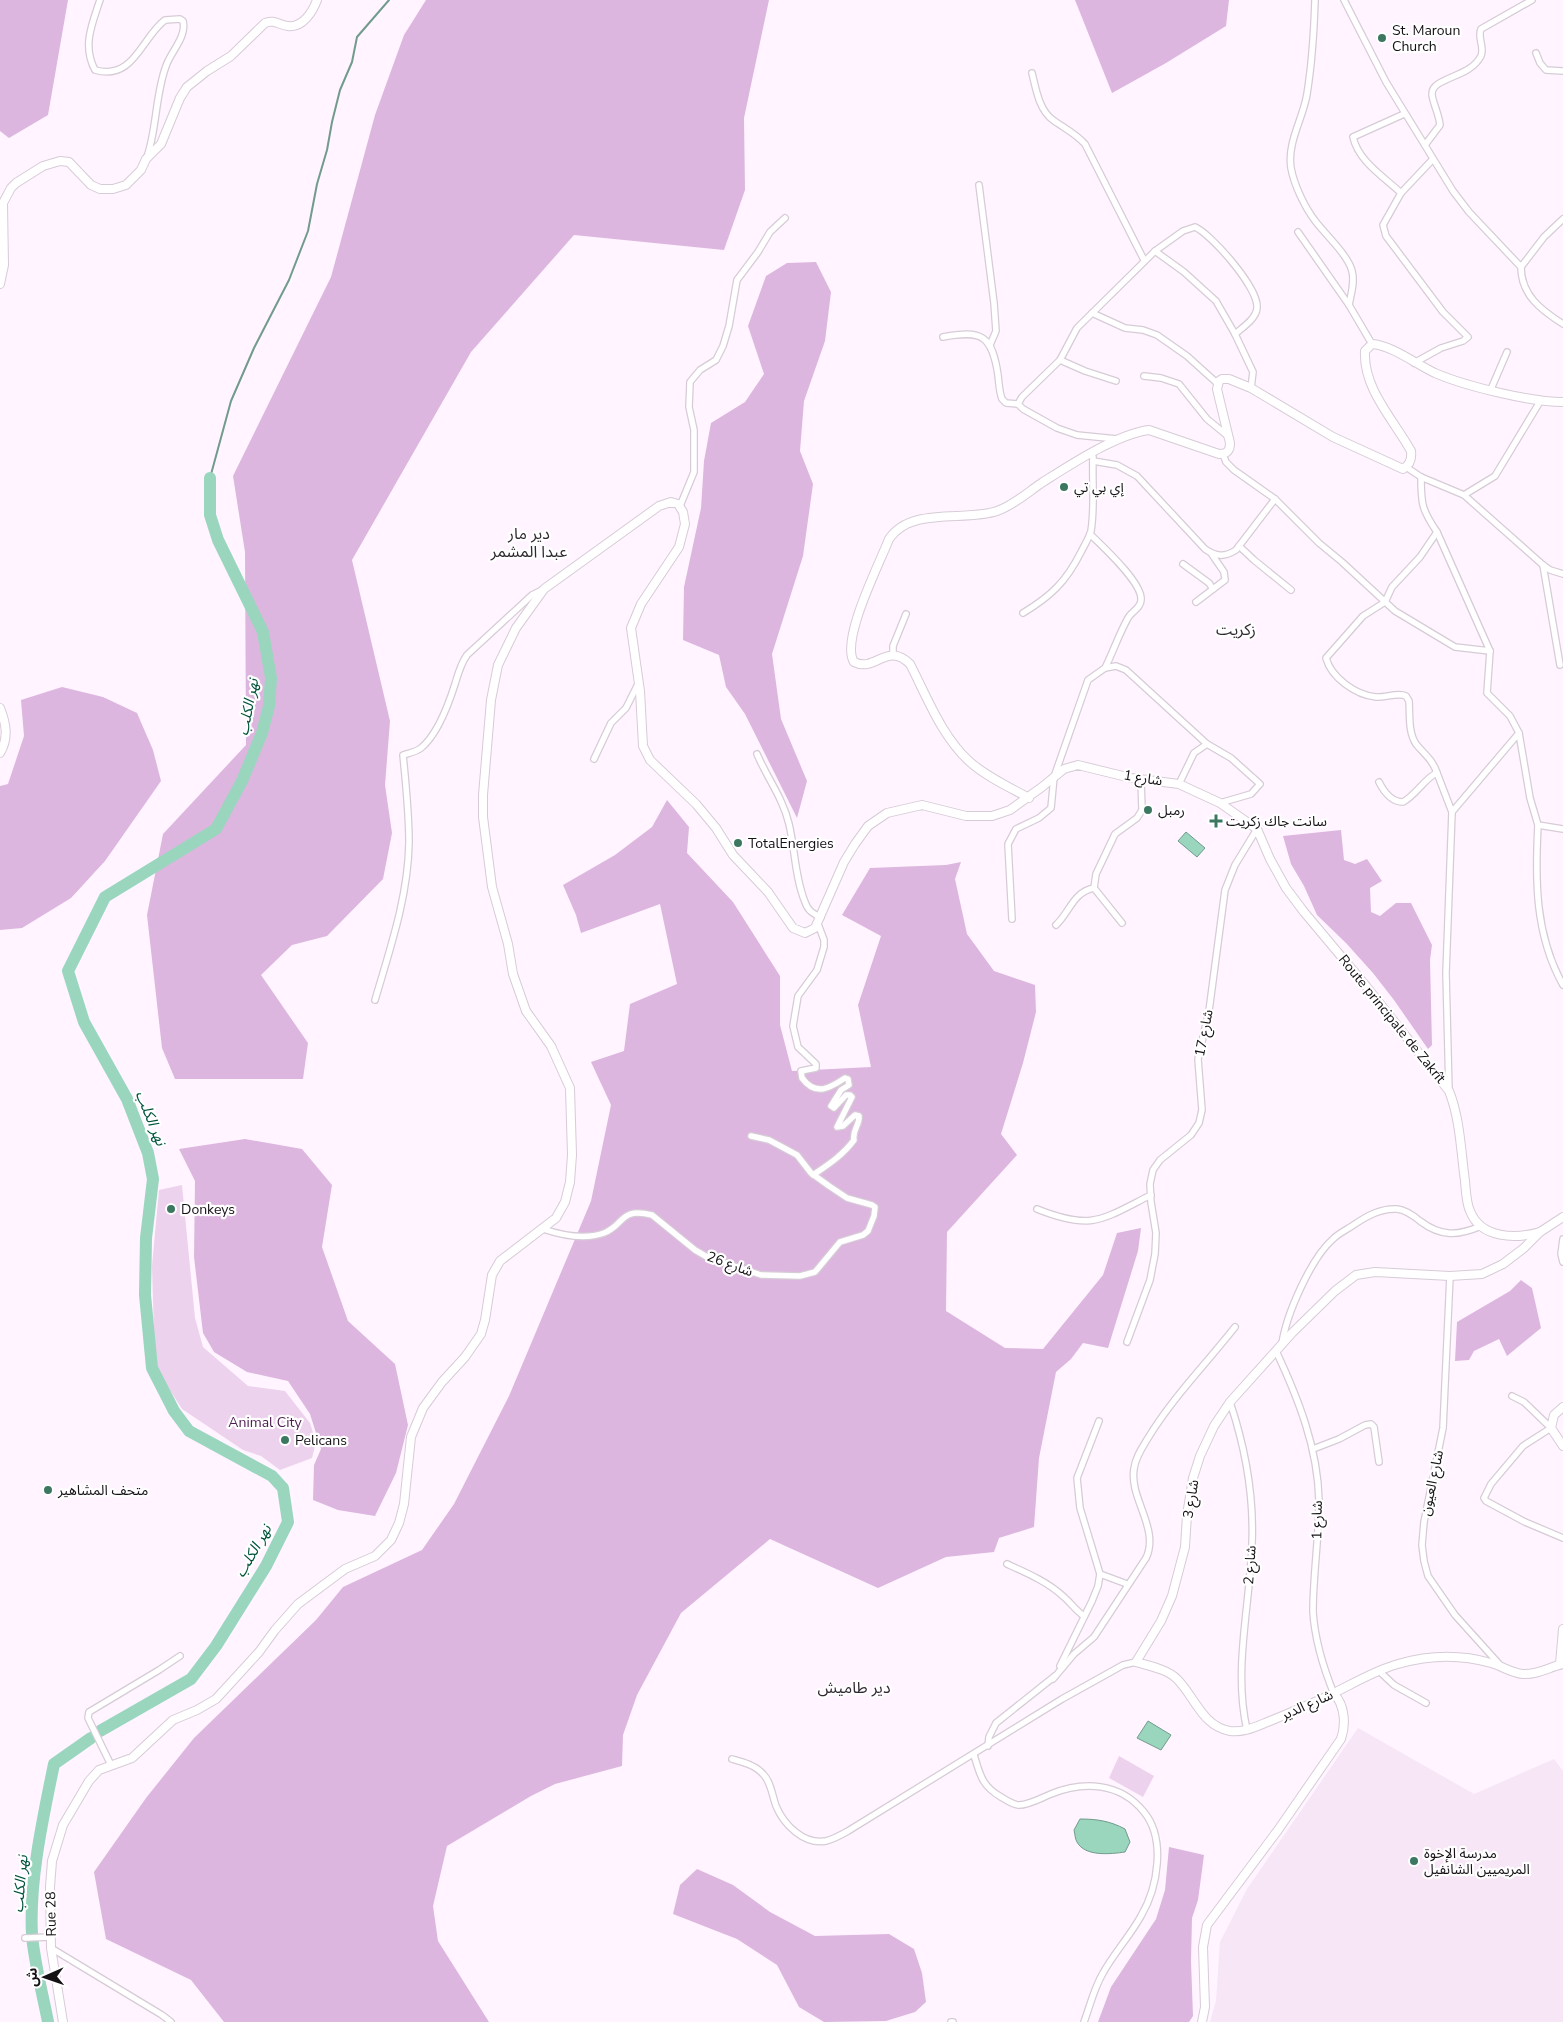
<svg xmlns="http://www.w3.org/2000/svg" width="1563" height="2022" viewBox="0 0 1563 2022" font-family="'Nunito Sans','Noto Sans Arabic',sans-serif">
<style>
.built{fill:#f6e6f6}
.green{fill:#edd2ee}
.forest{fill:#ddb6df}
.water{fill:#99d6bd;stroke:#719b8b}
.lines{fill:none;stroke-linecap:round;stroke-linejoin:round}
.stream{stroke:#719b8b;stroke-width:2}
.river{stroke:#99d6bd;stroke-width:12}
.minor-casing{stroke:#d6ccd6;stroke-width:8}
.tertiary-casing{stroke:#d6ccd6;stroke-width:10}
.minor{stroke:#fff;stroke-width:5.5}
.tertiary{stroke:#fff;stroke-width:8}
.poi-dot{fill:#3b7761;stroke:#fff;stroke-width:2}
.labels{text-anchor:middle;dominant-baseline:central;stroke-width:4.5;stroke-linejoin:round;paint-order:stroke}
.poi-label{font-size:14px;fill:#151115;stroke:#fff;text-anchor:start}
.street-label{font-size:14px;fill:#151115;stroke:#fff}
.park-label{font-size:14px;fill:#4c1d4f;stroke:#fff}
.water-label{font-size:15px;font-style:italic;fill:#00533c;stroke:#fff}
.quarter-label{font-size:16px;fill:#312931;stroke:#fff}
</style>
<rect width="100%" height="100%" fill="#fff4ff"/>
<polygon class="built" points="1358,1728 1474,1794 1554,1759 1563,1771 1563,2022 1210,2022 1216,2001 1220,1942 1247,1889"/>
<g class="green">
<polygon points="182,1185 195,1318 203,1347 248,1386 285,1391 310,1423 316,1442 312,1458 280,1470 261,1456 243,1450 182,1409 155,1367 152,1266 159,1190"/>
<polygon points="1119,1756 1154,1776 1143,1797 1109,1778"/>
</g>
<g class="forest">
<polygon points="0,0 68,0 48,115 9,138 0,131"/>
<polygon points="426,0 769,0 744,118 745,190 724,250 574,235 471,352 352,560 390,721 385,785 392,833 383,879 327,936 292,945 261,975 308,1043 303,1079 175,1079 162,1048 147,915 163,834 246,745 245,552 233,476 331,277 375,115 404,35"/>
<polygon points="1075,0 1229,0 1226,26 1166,63 1112,93"/>
<polygon points="816,262 831,292 825,341 804,401 800,451 813,484 803,556 772,654 781,719 807,781 797,818 745,714 726,687 719,655 683,640 684,587 701,508 704,461 711,423 745,402 764,374 748,326 766,276 787,263"/>
<polygon points="62,687 103,697 137,713 153,750 161,781 105,861 71,898 22,928 0,930 0,786 8,784 24,736 21,700"/>
<polygon points="667,800 689,827 687,853 733,902 780,976 780,1025 792,1071 871,1067 858,1005 881,936 842,915 870,868 946,865 961,862 955,879 967,934 994,971 1035,985 1036,1012 1023,1063 1001,1134 1017,1155 947,1232 946,1311 1005,1348 1043,1349 1103,1275 1117,1233 1141,1228 1138,1251 1108,1348 1083,1343 1071,1359 1056,1372 1039,1458 1034,1527 999,1538 994,1552 946,1557 878,1588 770,1539 681,1613 637,1695 623,1735 622,1766 555,1784 531,1796 447,1846 433,1906 438,1941 489,2022 224,2022 191,1980 106,1939 94,1872 146,1798 194,1738 316,1620 343,1587 422,1550 454,1504 509,1396 591,1201 611,1105 591,1062 624,1051 630,1004 677,984 660,904 581,933 576,915 563,885 615,855 652,827"/>
<polygon points="1341,830 1344,860 1355,864 1367,859 1382,881 1370,888 1371,912 1380,916 1396,903 1411,903 1432,945 1430,960 1432,1045 1428,1049 1394,1000 1373,973 1346,943 1317,915 1304,886 1291,864 1283,836"/>
<polygon points="245,1139 302,1149 332,1185 322,1247 348,1321 395,1364 408,1425 396,1473 375,1516 338,1510 313,1500 314,1465 321,1449 310,1414 288,1381 247,1372 214,1352 203,1333 194,1257 195,1181 179,1149"/>
<polygon points="1521,1280 1532,1288 1541,1328 1507,1356 1499,1339 1474,1351 1469,1360 1455,1361 1457,1322 1510,1291"/>
<polygon points="1169,1847 1204,1855 1198,1900 1192,1918 1191,1961 1193,2016 1189,2022 1098,2022 1111,1987 1156,1919 1165,1890"/>
<polygon points="697,1869 733,1885 770,1912 815,1936 889,1934 914,1949 922,1973 926,2002 915,2012 886,2021 824,2022 799,2007 777,1965 737,1939 673,1914 680,1885"/>
</g>
<g class="water">
<polygon points="1186,832 1205,848 1197,857 1178,841"/>
<polygon points="1148,1721 1171,1735 1161,1750 1137,1738"/>
<path d="M1080 1819C1097 1819 1110 1821 1125 1829L1130 1842 1125 1852C1111 1854 1085 1857 1077 1842 1075 1839 1075 1834 1074 1830Z"/>
</g>
<g class="lines">
<polyline class="stream" points="210,478 231,401 254,348 289,280 308,231 317,184 327,150 332,122 340,90 352,62 357,37 389,0"/>
<g class="river">
<polyline points="100,1731 191,1679 216,1646 266,1566 288,1522 283,1488 272,1476 189,1431 174,1411 152,1368 145,1295 146,1238 153,1179 148,1153 127,1099 84,1022 68,971 105,897 216,829 242,781 262,733 269,706 271,678 263,632 218,540 210,515 210,478"/>
<path d="M48 2022C43 1996 34 1961 32 1935 29 1880 43 1818 54 1764L91 1738"/>
</g>
<defs>
<g id="minor">
<path d="M100 0C92 24 82 46 95 70 134 81 141 38 165 20L180 19 183 21C187 37 171 51 166 66 155 96 157 128 147 157"/>
<path d="M1315 0C1314 32 1312 63 1307 94 1303 119 1287 142 1291 168 1294 185 1305 208 1316 222 1326 235 1348 255 1352 271 1355 282 1351 294 1349 305L1372 344"/>
<polyline points="1344,0 1386,82 1453,191 1469,212 1521,267"/>
<polyline points="1536,53 1540,63 1546,70 1563,71"/>
<path d="M1032 73C1036 89 1039 110 1053 120 1064 128 1075 133 1085 144L1144 260"/>
<path d="M1404 114 1353 137C1358 161 1384 177 1401 193L1433 159"/>
<path d="M1425 145 1440 125C1439 114 1432 101 1432 94 1432 90 1435 86 1438 84 1452 75 1472 73 1481 56 1485 47 1477 38 1481 29L1532 0"/>
<polyline points="979,185 994,303 996,331 990,345"/>
<polyline points="1401,193 1383,225 1386,236 1443,312 1468,337 1463,341 1441,348 1414,363"/>
<path d="M1563 219 1544 237 1521 267C1521 295 1541 310 1563 324"/>
<polyline points="1298,232 1349,305"/>
<path d="M1155 251 1183 231 1195 227C1211 234 1259 288 1257 308 1256 319 1243 327 1235 334"/>
<polyline points="1092,313 1125,328 1143,330 1157,335 1187,356 1218,384"/>
<path d="M943 337C982 330 992 335 998 375 999 383 999 391 1002 399L1006 403 1018 404"/>
<polyline points="1060,360 1085,371 1116,381"/>
<polyline points="1144,376 1161,378 1179,384 1207,419 1229,437"/>
<polyline points="1491,389 1507,352"/>
<polyline points="1117,439 1077,435 1057,428 1023,409 1018,404 1022,397 1060,360 1077,328 1155,251 1184,272 1216,301 1235,334 1253,372 1251,388"/>
<polyline points="1223,454 1226,462 1234,470 1275,499 1319,543 1342,562 1395,611 1455,647 1490,651"/>
<path d="M1093 461 1117 465 1137 476 1205 549C1216 557 1225 557 1236 550L1275 499"/>
<polyline points="1406,467 1421,477 1464,495 1543,565 1550,570 1563,574"/>
<path d="M1421 477C1421 504 1422 510 1437 532L1420 557 1392 587 1385 602 1363 616 1326 658C1331 677 1355 695 1376 697 1385 698 1398 692 1406 696L1409 701C1410 715 1408 732 1416 744 1424 754 1433 760 1437 773"/>
<polyline points="1464,495 1495,476 1541,400"/>
<polyline points="680,506 694,472 694,430 689,407 690,382 700,370 716,360 723,346 729,326 737,280 758,252 770,232 785,218"/>
<polyline points="1437,532 1490,651 1487,693 1510,716 1519,733"/>
<path d="M1090 534C1102 546 1143 583 1141 600 1141 608 1131 612 1128 618 1119 634 1113 652 1105 668"/>
<polyline points="1239,546 1254,560 1291,590"/>
<polyline points="1183,564 1209,583 1213,589"/>
<polyline points="1543,565 1560,665"/>
<polyline points="1196,602 1225,580 1224,572 1211,553"/>
<path d="M1023 613C1051 596 1066 582 1081 552 1084 546 1089 538 1091 531 1095 507 1092 482 1093 457"/>
<polyline points="893,655 893,646 906,614"/>
<path d="M757 754C767 778 783 798 789 824 795 849 795 878 805 902 808 911 813 914 821 917"/>
<polyline points="594,759 611,723 626,708 638,684"/>
<path d="M1379 782C1384 792 1391 802 1403 802 1415 796 1427 776 1437 773L1452 812 1519 733 1530 798 1538 825 1563 829"/>
<polyline points="1179,784 1194,753 1207,744 1231,758 1260,784 1251,794 1220,803"/>
<path d="M1538 825C1535 880 1535 935 1563 985"/>
<polyline points="1012,919 1008,844 1016,829 1039,818 1051,808 1054,777 1088,680 1105,668 1116,666 1126,670 1207,744"/>
<polyline points="1122,923 1094,888 1096,874 1115,834 1137,818 1142,810 1141,779"/>
<path d="M1056 925C1070 912 1073 892 1094 888"/>
<path d="M375 1000C390 949 408 897 409 843 409 813 406 785 403 755 409 753 416 752 421 748 437 735 449 703 455 684 458 674 461 663 467 655L532 595 542 590"/>
<polyline points="1449,1091 1446,973 1452,812"/>
<path d="M813 1175C829 1164 843 1155 854 1140 852 1130 860 1125 859 1116L855 1115 843 1126 837 1127 852 1097 850 1095H846L834 1108 831 1106 841 1090 849 1085 848 1079 845 1078C830 1088 816 1097 802 1078L801 1071 816 1068V1064L798 1047 793 1026 798 996 817 970 824 947V940L818 924"/>
<path d="M1037 1209C1092 1231 1101 1220 1151 1195"/>
<path d="M543 1229C561 1235 585 1240 604 1233 625 1225 619 1207 652 1215L695 1250 707 1257 761 1275 800 1276 815 1272 840 1242 863 1235 868 1231 874 1216 875 1207 872 1205 847 1198 829 1186 811 1173 797 1155 769 1140 751 1136"/>
<polyline points="1563,1239 1561,1254 1563,1262"/>
<polyline points="1450,1276 1443,1428 1424,1522 1422,1545 1424,1561 1428,1576 1455,1615 1500,1665"/>
<polyline points="1127,1342 1150,1280 1155,1254 1156,1233 1151,1202 1150,1184 1153,1170 1160,1160 1191,1135 1199,1123 1202,1110 1198,1059 1209,1011 1225,890 1235,865 1257,829"/>
<path d="M1282 1344C1286 1315 1311 1258 1333 1239 1339 1233 1348 1229 1355 1224 1367 1216 1381 1208 1397 1209 1406 1210 1414 1216 1420 1221 1441 1237 1458 1236 1481 1226"/>
<path d="M1276 1351C1298 1398 1318 1448 1319 1501 1319 1538 1313 1575 1313 1612 1315 1641 1323 1667 1334 1694"/>
<polyline points="1512,1396 1524,1402 1551,1428 1523,1446 1491,1484 1484,1498 1486,1501 1525,1522 1563,1538"/>
<path d="M1230 1402C1245 1447 1254 1497 1252 1544 1250 1606 1233 1669 1247 1730"/>
<polyline points="1313,1449 1339,1439 1365,1425 1371,1424 1374,1427 1379,1462"/>
<path d="M1007 1564C1027 1573 1048 1582 1064 1597 1072 1604 1076 1611 1084 1616"/>
<polyline points="1100,1574 1127,1584"/>
<polyline points="1060,1666 1092,1601 1098,1586 1100,1574 1080,1508 1077,1478 1099,1421"/>
<polyline points="1379,1671 1394,1685 1426,1703"/>
<path d="M1053 1679 1074 1654 1094 1637 1146 1558C1160 1529 1129 1498 1134 1469 1135 1458 1142 1448 1148 1438 1173 1397 1206 1364 1235 1327"/>
<polyline points="988,1746 989,1737 996,1723 1055,1676"/>
<path d="M974 1755C980 1775 982 1786 1001 1797 1006 1800 1013 1805 1019 1805 1029 1805 1041 1798 1051 1794 1083 1781 1120 1782 1144 1812 1166 1839 1158 1887 1141 1916 1130 1936 1114 1953 1103 1973 1094 1988 1090 2006 1084 2022"/>
<path d="M732 1759C743 1762 755 1765 763 1774 771 1782 772 1795 776 1806 784 1825 804 1845 826 1841 834 1839 841 1835 848 1831L1062 1699 1123 1665 1136 1662"/>
<polyline points="111,1765 88,1718 89,1712 159,1670 180,1656"/>
<polyline points="25,1938 51,1937"/>
<polyline points="51,1948 162,2015 171,2022"/>
<polyline points="951,2022 953,2022"/>
</g>
<g id="tertiary">
<path d="M0 284 4 265 3 203 11 188 16 183 43 166 60 161 69 162 91 185 100 189H113L126 185 141 170 146 159 161 144 180 98 187 87 207 71 231 56 265 23C274 19 279 25 288 26 303 28 313 11 317 0"/>
<path d="M0 708C6 723 9 738 0 753"/>
<path d="M1029 798C1009 787 987 777 970 762 942 737 927 697 910 664 887 641 875 673 854 662 840 640 880 563 889 539 911 506 965 522 997 511 1014 505 1028 492 1043 482 1070 465 1117 434 1149 430L1219 454C1227 454 1230 451 1230 443L1217 389 1219 381 1222 379H1229L1251 388 1333 437 1403 469C1410 465 1412 459 1411 451 1394 420 1363 389 1365 351L1372 344C1391 345 1416 364 1435 373 1465 386 1530 402 1563 402"/>
<path d="M1563 1217 1540 1232 1524 1248 1503 1264 1482 1274 1450 1276 1375 1272 1356 1275 1335 1291 1292 1333 1230 1402 1214 1426 1200 1456 1193 1478 1187 1515 1185 1547 1172 1596 1161 1621 1136 1662C1149 1666 1167 1669 1177 1679 1195 1697 1202 1726 1230 1731 1244 1733 1257 1726 1270 1721 1292 1712 1314 1703 1336 1692 1356 1682 1376 1670 1398 1664 1429 1655 1460 1654 1491 1663 1502 1666 1511 1673 1523 1674 1538 1675 1549 1667 1563 1664"/>
<polyline points="1563,1407 1554,1415 1551,1428 1563,1446"/>
<polyline points="1560,1664 1563,1629"/>
<path d="M63 2022 51 1948 50 1887 52 1861 63 1825 89 1781 99 1770 132 1758 173 1720 197 1710 216 1699 259 1652 275 1630 298 1604 345 1569 375 1556 391 1540 399 1523 404 1504 411 1437 423 1408 442 1382 465 1357 481 1334 485 1320 492 1275 500 1261 556 1218 565 1202 570 1182 572 1155 570 1088 551 1046 526 1011 513 974 508 944 492 887 483 817V795L491 700 498 665 516 628 544 589 659 506 671 502 678 504 683 512 685 524 679 547 641 604 631 628 640 691 643 746 650 760 696 804 716 828 733 855 768 892 793 928 805 933 815 928 844 862 855 844 868 826 887 813 922 805 966 816H992L1010 810 1042 787 1064 769 1078 765 1131 778 1179 784 1220 803 1257 829 1270 859 1286 888 1304 912 1366 986 1449 1091C1460 1118 1461 1152 1465 1181 1466 1191 1466 1202 1470 1211 1481 1239 1516 1239 1540 1232"/>
<path d="M1202 2022 1205 2007 1203 1947 1207 1925 1278 1830 1341 1739C1346 1725 1345 1705 1334 1694"/>
</g>
</defs>
<use href="#minor" class="minor-casing"/>
<use href="#tertiary" class="tertiary-casing"/>
<use href="#minor" class="minor"/>
<use href="#tertiary" class="tertiary"/>
</g>
<g class="poi-dot">
<circle cx="1382" cy="38" r="5"/>
<circle cx="1064" cy="487" r="5"/>
<circle cx="1148" cy="810" r="5"/>
<path d="M1213.5 813.5h5v5h5v5h-5v5h-5v-5h-5v-5h5z"/>
<circle cx="738" cy="843" r="5"/>
<circle cx="171" cy="1209" r="5"/>
<circle cx="285" cy="1440" r="5"/>
<circle cx="48" cy="1490" r="5"/>
<circle cx="1414" cy="1861" r="5"/>
</g>
<g class="labels">
<g class="poi-label">
<text x="1392" y="30">St. Maroun<tspan x="1392" dy="16">Church</tspan></text>
<text x="1074" y="487">إي بي تي</text>
<text x="1158" y="810">رمبل</text>
<text x="1226" y="821">سانت جاك زكريت</text>
<text x="748" y="843">TotalEnergies</text>
<text x="181" y="1209">Donkeys</text>
<text x="295" y="1440">Pelicans</text>
<text x="58" y="1490">متحف المشاهير</text>
<text x="1424" y="1853">مدرسة الإخوة<tspan x="1424" dy="16">المريميين الشانفيل</tspan></text>
</g>
<g class="street-label">
<text transform="translate(1143 778) rotate(9)">شارع 1</text>
<text transform="translate(1392 1019) rotate(51)">Route principale de Zakrît</text>
<text transform="translate(1204 1033) rotate(-79)">شارع 17</text>
<text transform="translate(730 1264) rotate(20)">شارع 26</text>
<text transform="translate(1432 1483) rotate(-78)">شارع العيون</text>
<text transform="translate(1191 1499) rotate(-81)">شارع 3</text>
<text transform="translate(1317 1520) rotate(-89)">شارع 1</text>
<text transform="translate(1250 1565) rotate(-86)">شارع 2</text>
<text transform="translate(1307 1705) rotate(-24)">شارع الدير</text>
<text transform="translate(51 1914) rotate(-91)">Rue 28</text>
</g>
<g class="park-label">
<text x="265" y="1422">Animal City</text>
</g>
<g class="water-label">
<text transform="translate(248 707) rotate(-79)">نهر الكلب</text>
<text transform="translate(151 1118) rotate(68)">نهر الكلب</text>
<text transform="translate(253 1551) rotate(-60)">نهر الكلب</text>
<text transform="translate(20 1884) rotate(-85)">نهر الكلب</text>
</g>
<g class="quarter-label">
<text x="529" y="534">دير مار<tspan x="529" dy="18">عبدا المشمر</tspan></text>
<text x="1236" y="630">زكريت</text>
<text x="854" y="1688">دير طاميش</text>
</g>
</g>
<g transform="translate(45 1977) rotate(268)" stroke="#ffffff" stroke-width="4" paint-order="stroke">
<path d="M0-4L9 19L0 12L-9 19Z" fill="#151115"/>
<text y="-8" font-size="14" font-weight="bold" text-anchor="middle" fill="#151115">ش</text>
</g>
</svg>
